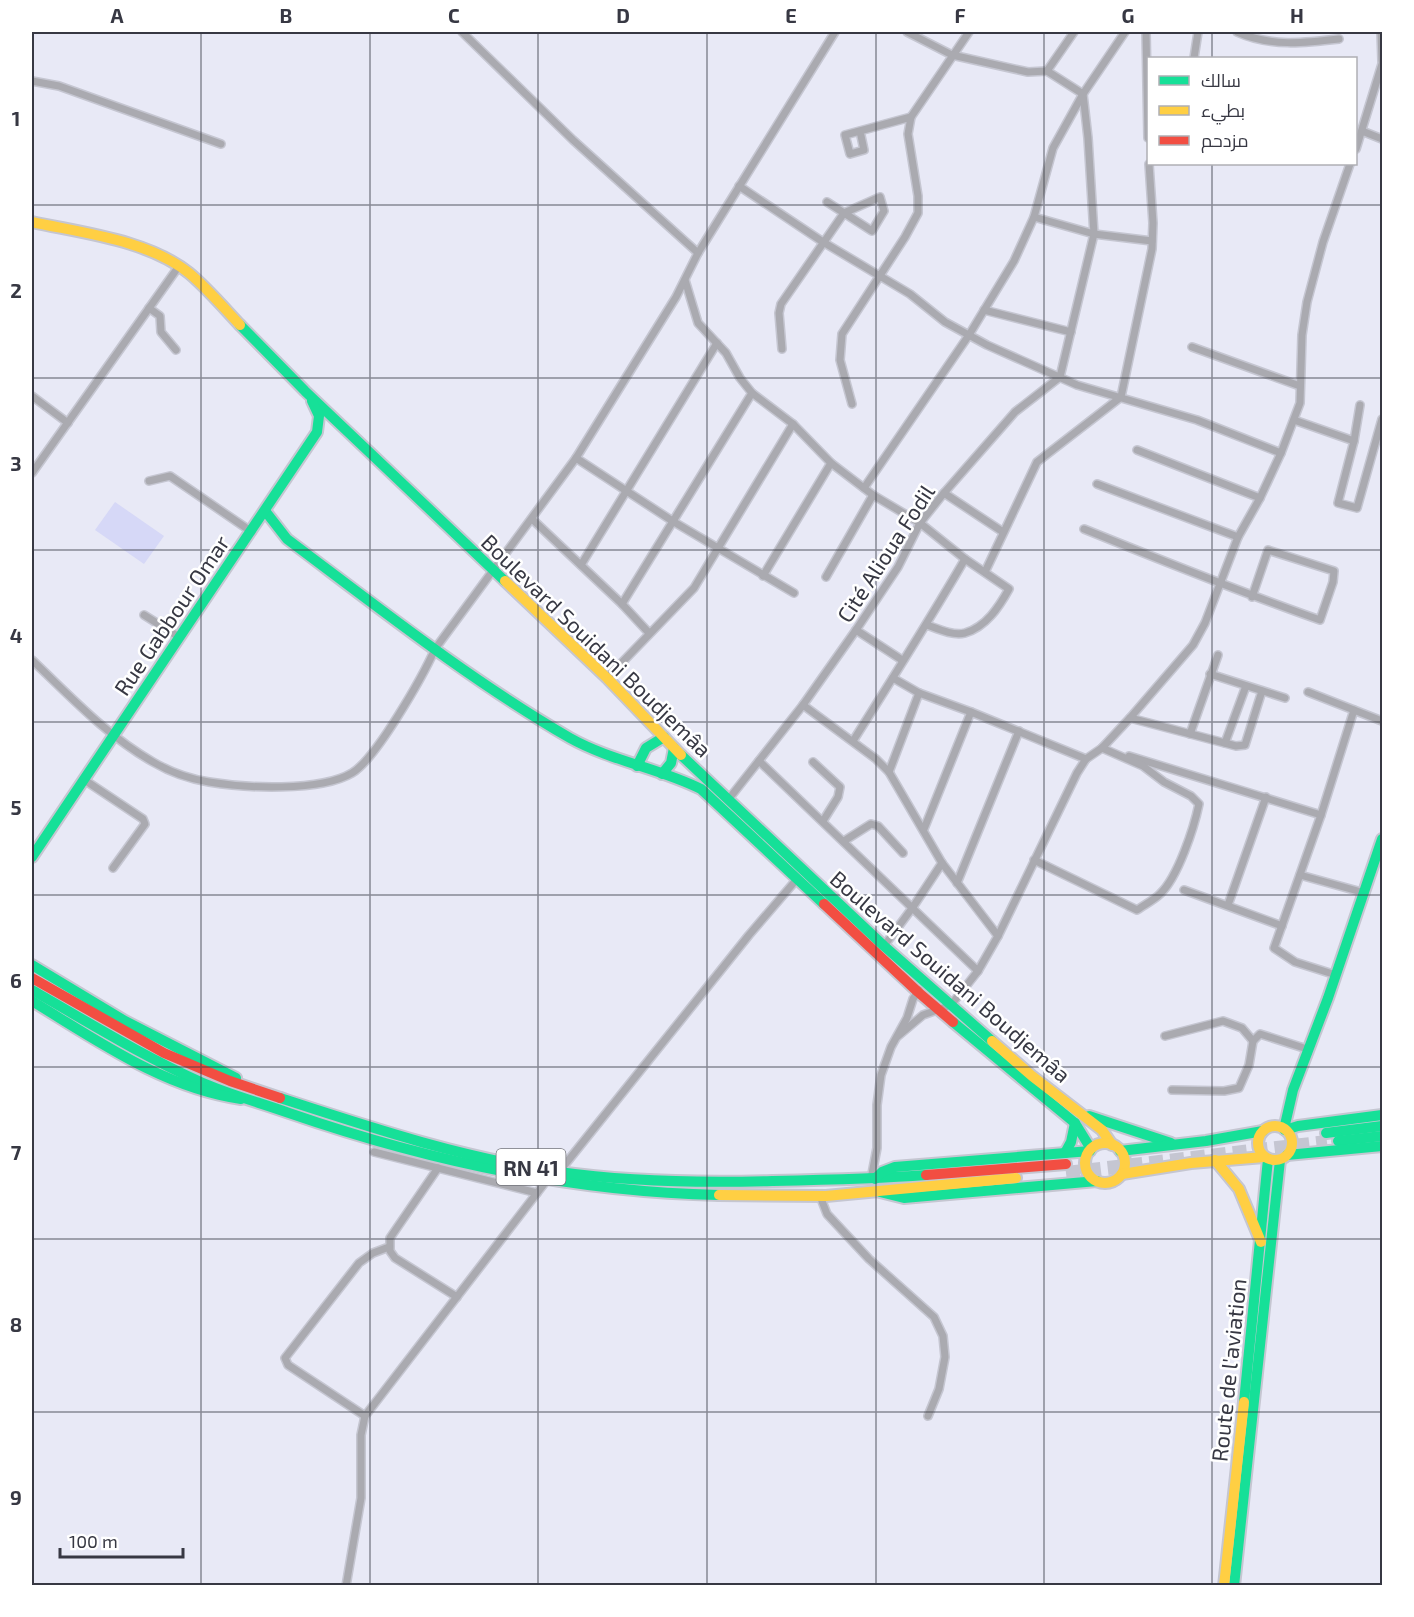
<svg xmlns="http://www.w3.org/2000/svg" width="1414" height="1617" viewBox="0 0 1414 1617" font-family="'Exo 2',Cairo,sans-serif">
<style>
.green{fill:#d6d8f7}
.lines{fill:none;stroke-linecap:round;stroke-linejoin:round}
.highway-tunnel{stroke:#c5c6d2;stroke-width:14;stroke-dasharray:14 7;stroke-linecap:butt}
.street-casing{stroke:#c5c6d1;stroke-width:10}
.fast-casing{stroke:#c5c6d1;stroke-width:14}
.slow-casing{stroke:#c5c6d1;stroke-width:14}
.jam-casing{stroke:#c5c6d1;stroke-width:14}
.street{stroke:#aaaab0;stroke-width:7}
.fast{stroke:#16e098;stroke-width:10}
.slow{stroke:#ffcf43;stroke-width:10}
.jam{stroke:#f24e42;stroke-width:10}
.grid{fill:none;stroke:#373843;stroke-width:1.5;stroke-opacity:0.55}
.labels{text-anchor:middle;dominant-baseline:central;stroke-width:5;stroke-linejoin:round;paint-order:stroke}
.shield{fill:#fff;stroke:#73747b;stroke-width:1.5}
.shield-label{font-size:21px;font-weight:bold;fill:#373843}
.street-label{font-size:22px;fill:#373843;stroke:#fff}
.neatline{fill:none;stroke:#373843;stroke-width:2}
.grid-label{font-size:20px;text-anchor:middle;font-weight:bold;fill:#373843}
</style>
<rect width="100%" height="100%" fill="#e8e9f6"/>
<polygon class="green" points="115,502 164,536 144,564 95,530"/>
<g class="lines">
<polyline class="highway-tunnel" points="1066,1173 1327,1142"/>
<defs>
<g id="street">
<polyline points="462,32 573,140 698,253"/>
<polyline points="1146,32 1148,138"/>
<path d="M1237 32C1270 47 1305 43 1339 39"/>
<polyline points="1381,32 1382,61"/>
<polyline points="1194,58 1198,32"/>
<polyline points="1047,71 1074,32"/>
<polyline points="32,81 59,86 221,144"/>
<polyline points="860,131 864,150 850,154 845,135 911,117"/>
<polyline points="1362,131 1382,139"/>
<polyline points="1356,149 1382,64"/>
<polyline points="739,186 823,242 910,294 945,322 987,345 1077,385 1197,420 1281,453"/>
<polyline points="1034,217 1094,234 1152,241"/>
<path d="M685 280 698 323 726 353 740 378 752 393 793 424 831 463 873 495 920 523 965 559 1009 589C999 607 986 627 965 633 953 636 938 629 927 625"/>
<polyline points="149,308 160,316 161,332 176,350"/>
<polyline points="984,310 1071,332"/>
<polyline points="1192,347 1300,386"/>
<polyline points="782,349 779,313 781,304 844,213 880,197 884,211 872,231 827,202"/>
<polyline points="32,396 68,423"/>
<polyline points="852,404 840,360 842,334 905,237 918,213 918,196 908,134 911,117 969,32"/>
<polyline points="1360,405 1354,441 1338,503 1357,508 1382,419"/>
<polyline points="1294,420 1354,441"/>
<polyline points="1137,450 1260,498"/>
<polyline points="576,458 674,522 794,593"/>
<polyline points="32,473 179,266"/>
<polyline points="149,481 170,476 252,532"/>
<polyline points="1097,484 1238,537"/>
<polyline points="864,488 969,335 1014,261 1034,217 1053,148 1083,94 1125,32"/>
<polyline points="944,493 1003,532"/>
<polyline points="532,519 622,604 649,633"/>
<path d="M1084 529C1163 561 1240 592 1320 620L1333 582 1334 571 1268 550 1252 597"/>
<polyline points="581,565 717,343"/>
<polyline points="985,572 1037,462 1121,397 1152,249 1153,223 1149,164"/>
<polyline points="763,576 831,463"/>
<polyline points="826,577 873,495"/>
<polyline points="622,604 752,393"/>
<polyline points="144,615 179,637"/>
<polyline points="856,630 902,660"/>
<path d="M32 660C70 696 107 736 153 762 170 772 189 779 209 782 245 788 320 792 352 773 376 759 423 676 435 649L576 458 676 297 698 253 835 32"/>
<polyline points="1210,674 1285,698"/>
<polyline points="607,678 694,588 793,424"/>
<polyline points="893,678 919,693 971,712 1086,759"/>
<polyline points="1308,692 1382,721"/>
<polyline points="803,705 876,759 889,772 942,863 998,936"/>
<polyline points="1130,718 1236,746 1245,745 1262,691"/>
<polyline points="1190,734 1218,655"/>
<path d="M853 741C891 681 929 621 965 559"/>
<polyline points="1225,743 1246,686"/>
<polyline points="1129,756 1321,815"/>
<polyline points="759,761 978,971"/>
<polyline points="813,762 840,787 838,797 823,821"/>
<polyline points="889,772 919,693"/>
<polyline points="83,779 143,819 145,824 113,868"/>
<polyline points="728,800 803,705 856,630 898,567 920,523 944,493 1015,412 1060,377 1094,234 1088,138 1083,94 1047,71 1028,72 952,55 907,32"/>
<polyline points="924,829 971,712"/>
<polyline points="844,841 871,824 878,826 903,853"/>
<path d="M1034 860 1137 910C1144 905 1154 900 1160 894 1178 877 1194 828 1199 804L1191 796 1164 782 1143 766 1102 748"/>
<polyline points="1300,875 1365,893"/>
<polyline points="957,883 1019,731"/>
<polyline points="1184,890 1282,926"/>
<polyline points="1228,905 1266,797"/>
<polyline points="884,946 913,907 942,863"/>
<polyline points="1336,975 1295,962 1274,948 1321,815 1354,710"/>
<polyline points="898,1036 923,1015 951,1005 978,971 998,936 1077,773 1086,759 1102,748 1130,718 1193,645 1205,623 1238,537 1260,498 1281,453 1300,403 1302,335 1307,302 1323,242 1350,164"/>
<polyline points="1165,1036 1223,1021 1242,1028 1253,1041"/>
<polyline points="1172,1090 1224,1091 1239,1088 1249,1065 1253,1041 1260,1034 1307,1049"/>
<polyline points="374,1152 537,1193"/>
<polyline points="438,1168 390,1238 390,1251 395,1258 457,1297"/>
<polyline points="559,1172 749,935 797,879"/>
<polyline points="871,1179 877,1148 877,1105 881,1075 891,1047 907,1018 913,999 919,990"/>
<polyline points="820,1196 827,1214 869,1259 934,1317 943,1336 945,1357 939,1389 928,1416"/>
<polyline points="365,1416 288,1365 285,1358 359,1263 373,1253 389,1247"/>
<polyline points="346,1586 361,1498 361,1435 365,1416 547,1180"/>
</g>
<g id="fast">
<polyline points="240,325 305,391 505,581"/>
<path d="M266 512 287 539C379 608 470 680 570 738 611 761 659 768 701 789L824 904"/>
<polyline points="681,755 884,946 992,1041"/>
<polyline points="637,766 646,748 664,737"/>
<polyline points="662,774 671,763 674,748"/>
<polyline points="32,857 317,432 319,416 312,401"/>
<polyline points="32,965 125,1021 236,1078"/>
<path d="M32 990C88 1022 144 1057 203 1083 231 1095 261 1103 289 1113 428 1161 572 1192 719 1195"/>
<path d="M32 1001C98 1041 164 1088 241 1099"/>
<polyline points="953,1022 1075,1123 1091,1149"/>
<path d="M280 1098C372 1128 462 1158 559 1172 630 1182 701 1183 772 1181 823 1180 875 1179 926 1175"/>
<polyline points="1089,1116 1171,1143"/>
<polyline points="1284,1129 1293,1090 1328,998 1382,839"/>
<polyline points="1285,1130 1298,1126 1382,1115"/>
<polyline points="1326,1133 1382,1126"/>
<polyline points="1338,1141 1382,1136"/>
<polyline points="1120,1151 1206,1141 1263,1131"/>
<polyline points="1065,1153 1071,1142 1075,1123"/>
<polyline points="1287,1155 1382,1146"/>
<polyline points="875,1179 882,1172 895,1167 1090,1151"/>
<polyline points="880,1192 904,1198 1097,1181"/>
<polyline points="1244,1402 1268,1159"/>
<polyline points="1234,1586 1280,1160"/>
</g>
<g id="slow">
<path d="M32 222C82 233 148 240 189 273 207 288 224 308 240 325"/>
<polyline points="505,581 607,678 681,755"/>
<polyline points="992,1041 1032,1076 1102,1130 1112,1145"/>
<circle cx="1275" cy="1143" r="17"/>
<circle cx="1105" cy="1163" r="20"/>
<polyline points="1215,1160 1239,1189 1261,1242"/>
<polyline points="1122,1174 1191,1163 1264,1157"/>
<polyline points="719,1195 826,1196 1016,1178"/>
<polyline points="1224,1586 1244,1402"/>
</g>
<g id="jam">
<polyline points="824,904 918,992 953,1022"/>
<polyline points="32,978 164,1053 230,1081 280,1098"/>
<polyline points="926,1175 1066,1164"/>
</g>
</defs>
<use href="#street" class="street-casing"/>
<use href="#fast" class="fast-casing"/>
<use href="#slow" class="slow-casing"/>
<use href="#jam" class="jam-casing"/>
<use href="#street" class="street"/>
<use href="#fast" class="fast"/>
<use href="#slow" class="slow"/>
<use href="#jam" class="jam"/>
</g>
<path class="grid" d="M201 32V1586M370 32V1586M538 32V1586M707 32V1586M876 32V1586M1044 32V1586M1212 32V58M1212 164V1586M32 205H1382M32 378H1382M32 550H1382M32 722H1382M32 895H1382M32 1067H1382M32 1239H1382M32 1412H1382"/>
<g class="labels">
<rect class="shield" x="496.5" y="1149" width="69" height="36" rx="4.5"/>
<g class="shield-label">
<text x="531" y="1167">RN 41</text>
</g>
<g class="street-label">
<text transform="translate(885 553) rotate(-57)">Cité Alioua Fodil</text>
<text transform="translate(171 615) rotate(-56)">Rue Gabbour Omar</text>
<text transform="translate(597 645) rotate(44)">Boulevard Souidani Boudjemâa</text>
<text transform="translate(951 976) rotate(41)">Boulevard Souidani Boudjemâa</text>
<text transform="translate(1228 1370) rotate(-84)">Route de l'aviation</text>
</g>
</g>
<rect width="1414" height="1617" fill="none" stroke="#ffffff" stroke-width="66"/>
<rect x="1147" y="57" width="210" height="108" fill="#ffffff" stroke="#afafb4" stroke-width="1.5"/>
<rect x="1159" y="76" width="30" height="9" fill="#16e098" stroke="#afafb4" stroke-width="1.5"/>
<text x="1201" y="87" font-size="18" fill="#373843">سالك</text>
<rect x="1159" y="106" width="30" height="9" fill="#ffcf43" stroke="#afafb4" stroke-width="1.5"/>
<text x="1201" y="117" font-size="18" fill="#373843">بطيء</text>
<rect x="1159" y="136" width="30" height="9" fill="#f24e42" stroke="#afafb4" stroke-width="1.5"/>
<text x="1201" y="147" font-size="18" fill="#373843">مزدحم</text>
<path d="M60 1548v9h123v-9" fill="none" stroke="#373843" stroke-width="3"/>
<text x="69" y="1548" font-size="18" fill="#373843" stroke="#ffffff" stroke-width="4.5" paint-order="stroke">100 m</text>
<rect x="33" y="33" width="1348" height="1551" class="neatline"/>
<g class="grid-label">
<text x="117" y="23">A</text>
<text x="286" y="23">B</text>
<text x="454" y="23">C</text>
<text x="623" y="23">D</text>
<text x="791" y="23">E</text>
<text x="960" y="23">F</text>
<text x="1128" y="23">G</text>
<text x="1297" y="23">H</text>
<text x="16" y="126">1</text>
<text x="16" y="298">2</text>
<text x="16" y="471">3</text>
<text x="16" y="643">4</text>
<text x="16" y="815">5</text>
<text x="16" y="988">6</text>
<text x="16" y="1160">7</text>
<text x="16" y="1332">8</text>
<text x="16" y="1505">9</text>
</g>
</svg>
